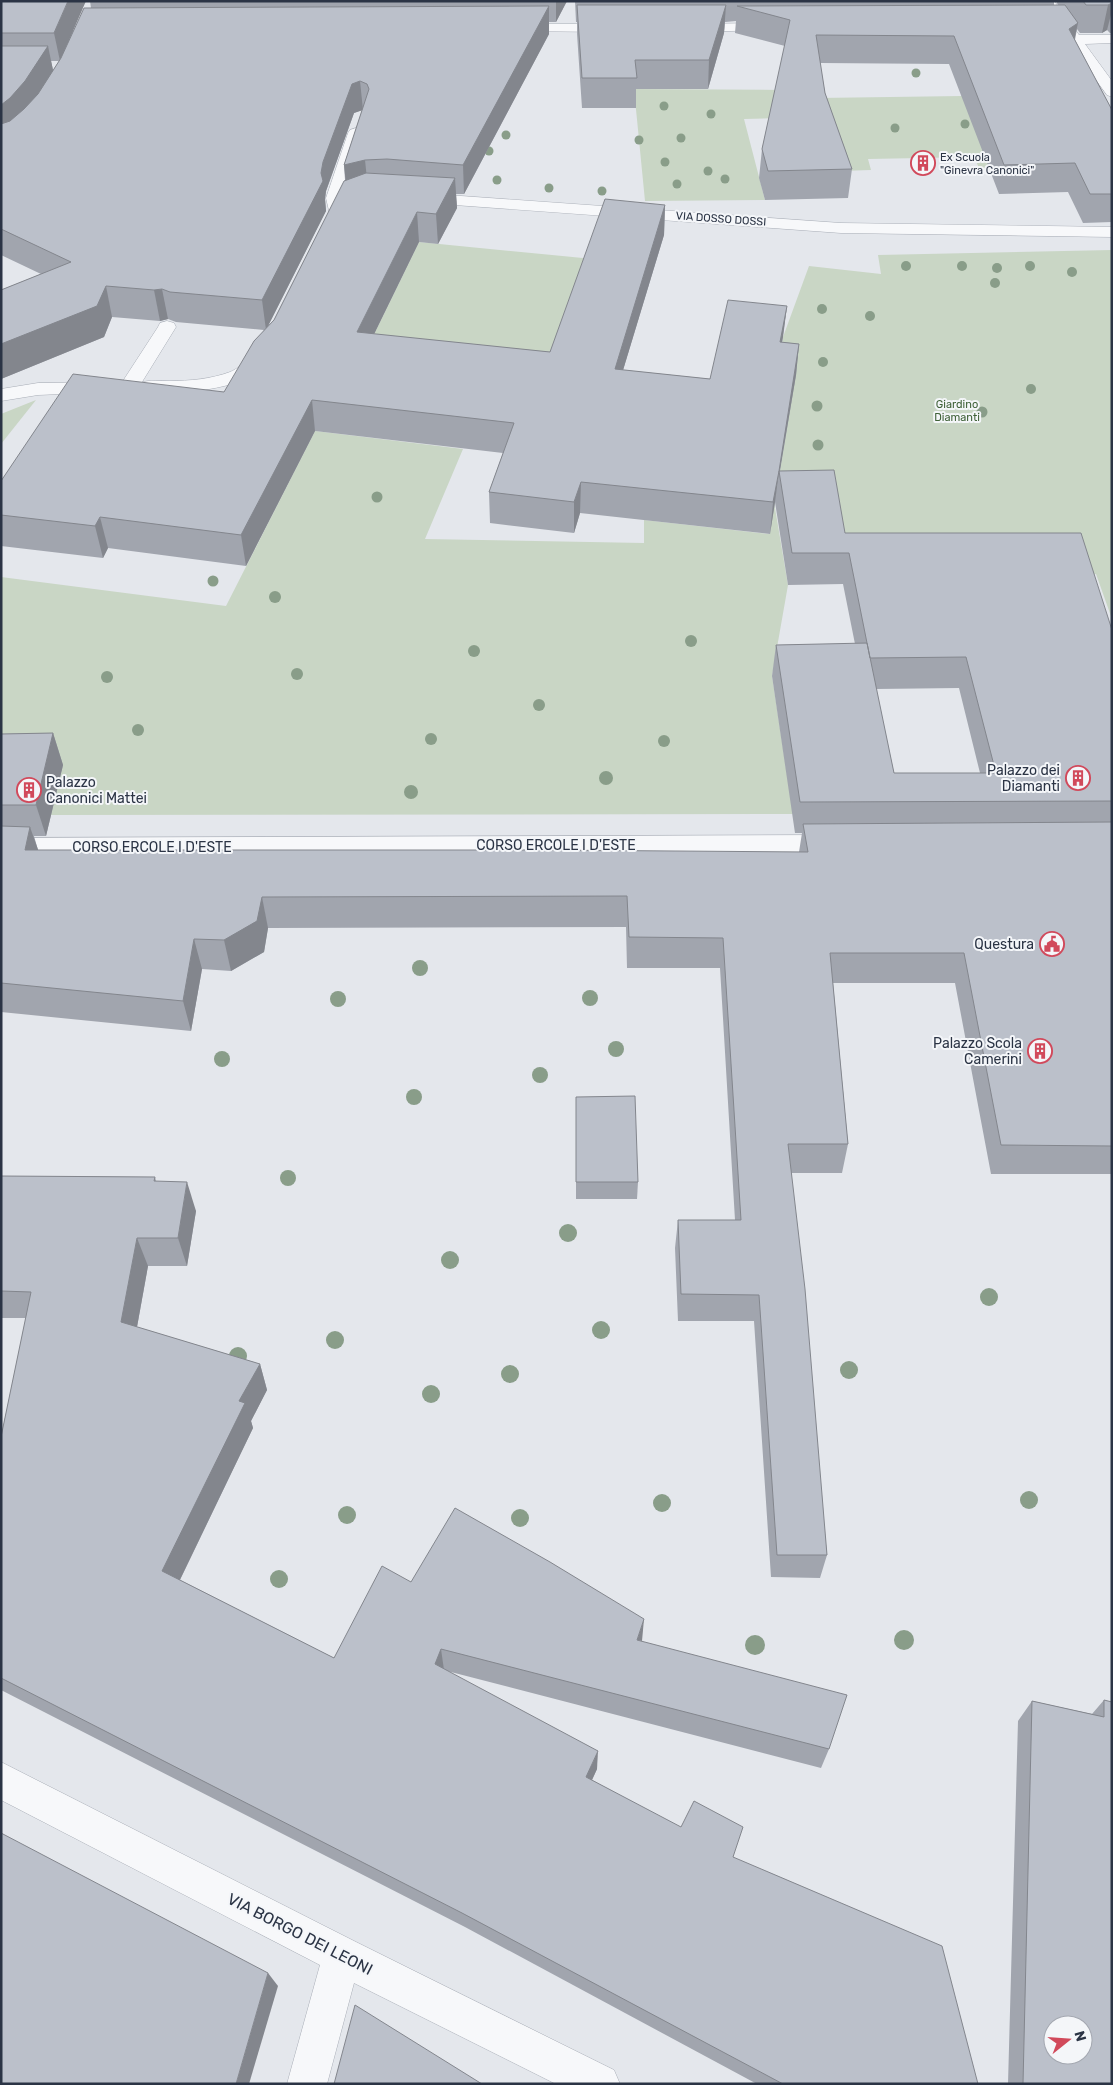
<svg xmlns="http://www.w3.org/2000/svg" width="1113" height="2085" viewBox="0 0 1113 2085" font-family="Rubik,sans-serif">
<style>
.green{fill:#c9d6c5}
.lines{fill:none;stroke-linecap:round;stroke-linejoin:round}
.minor-casing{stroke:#a9aeb7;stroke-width:1}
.minor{fill:#f7f8fa;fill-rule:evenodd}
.tree{fill:#899d89}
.wall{fill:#a1a5ae;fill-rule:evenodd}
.shaded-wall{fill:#83868d}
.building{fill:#bbc0ca;stroke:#83868d;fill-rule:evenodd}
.labels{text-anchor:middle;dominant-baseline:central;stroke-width:4;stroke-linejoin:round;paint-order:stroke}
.far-poi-label{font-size:11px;fill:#2b3445;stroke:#f4f6f9;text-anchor:start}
.far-street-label{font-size:11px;fill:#2b3445;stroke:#f4f6f9}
.far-park-label{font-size:11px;fill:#3f6138;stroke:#f4f6f9}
.poi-label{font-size:14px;fill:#2b3445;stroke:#f4f6f9;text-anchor:end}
.street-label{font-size:14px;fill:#2b3445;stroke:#f4f6f9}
.near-street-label{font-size:16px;fill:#2b3445;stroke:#f4f6f9}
</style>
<rect width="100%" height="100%" fill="#e4e7ec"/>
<g class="green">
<polygon points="634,89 783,90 818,98 962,96 1039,167 979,168 974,157 868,159 871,170 811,172 820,117 744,119 765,200 645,201"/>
<polygon points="419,242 593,259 550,384 360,363"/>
<polygon points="1112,250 1112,619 1096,574 1075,576 840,565 829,502 774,502 788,585 772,676 793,814 51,815 1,765 1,577 226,606 315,431 463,449 425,539 644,543 644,520 769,534 781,349 783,337 809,266 881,274 878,255"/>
<polygon points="36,400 1,444 1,414"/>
</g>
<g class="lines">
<defs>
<g id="minor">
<polygon points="1039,1 1054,1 1079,35 1112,35 1112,43 1085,44 1112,81 1112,97 1107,95"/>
<polygon points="773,23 778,24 780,27 778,30 686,32 681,31 679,28 681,25 686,24"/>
<polygon points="511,24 613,24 618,25 620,28 618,31 613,32 506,31 504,28 506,25"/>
<polygon points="356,128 362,130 364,133 342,198 345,211 342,215 330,215 326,198 348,133 350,130"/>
<polygon points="419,193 841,223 1112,227 1112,237 841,233 413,202 411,198 413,194"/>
<path d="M167 321 174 323 176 327 142 382C150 380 160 381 169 381 190 381 211 379 230 372 245 366 253 348 270 352L272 356C266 366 257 374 247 379 228 388 153 401 137 389L129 393 122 391 119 387 158 327 160 323Z"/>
<polygon points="102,382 109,384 112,388 109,392 38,395 1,401 1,389 38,383"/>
<polygon points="837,835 846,838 850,844 846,850 837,853 1,856 1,838"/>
<polygon points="1,1762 356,1942 614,2070 620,2084 556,2084 354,1983 327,2084 287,2084 320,1965 1,1800"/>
</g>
</defs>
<use href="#minor" class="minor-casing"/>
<use href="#minor" class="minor"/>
</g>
<g class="tree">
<circle cx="916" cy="73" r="4.5"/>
<circle cx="664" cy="106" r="4.5"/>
<circle cx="711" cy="114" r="4.5"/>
<circle cx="965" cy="124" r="4.5"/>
<circle cx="895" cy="128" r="4.5"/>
<circle cx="506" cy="135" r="4.5"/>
<circle cx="681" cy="138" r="4.5"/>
<circle cx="639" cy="140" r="4.5"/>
<circle cx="489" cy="151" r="4.5"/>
<circle cx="665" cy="162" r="4.5"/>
<circle cx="708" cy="171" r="4.5"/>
<circle cx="725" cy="179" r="4.5"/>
<circle cx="497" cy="180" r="4.5"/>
<circle cx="677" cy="184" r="4.5"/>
<circle cx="549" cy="188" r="4.5"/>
<circle cx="602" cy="191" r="4.5"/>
<circle cx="906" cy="266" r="5"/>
<circle cx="962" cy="266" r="5"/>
<circle cx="1030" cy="266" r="5"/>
<circle cx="997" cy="268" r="5"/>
<circle cx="1072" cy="272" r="5"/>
<circle cx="995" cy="283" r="5"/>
<circle cx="822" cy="309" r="5"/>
<circle cx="870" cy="316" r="5"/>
<circle cx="823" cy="362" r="5"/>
<circle cx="1031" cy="389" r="5"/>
<circle cx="817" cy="406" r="5.5"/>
<circle cx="982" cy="412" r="5.5"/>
<circle cx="818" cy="445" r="5.5"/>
<circle cx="377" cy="497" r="5.5"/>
<circle cx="213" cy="581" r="5.5"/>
<circle cx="275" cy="597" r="6"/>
<circle cx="691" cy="641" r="6"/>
<circle cx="474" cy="651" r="6"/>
<circle cx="297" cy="674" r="6"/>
<circle cx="107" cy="677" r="6"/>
<circle cx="539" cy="705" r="6"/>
<circle cx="138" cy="730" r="6"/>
<circle cx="431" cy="739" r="6"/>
<circle cx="664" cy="741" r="6"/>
<circle cx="606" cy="778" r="7"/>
<circle cx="411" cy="792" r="7"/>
<circle cx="420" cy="968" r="8"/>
<circle cx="590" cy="998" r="8"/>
<circle cx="338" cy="999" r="8"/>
<circle cx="616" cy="1049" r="8"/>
<circle cx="222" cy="1059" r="8"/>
<circle cx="540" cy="1075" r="8"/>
<circle cx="414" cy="1097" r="8"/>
<circle cx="288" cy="1178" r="8"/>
<circle cx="568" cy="1233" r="9"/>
<circle cx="450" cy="1260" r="9"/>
<circle cx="989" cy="1297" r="9"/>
<circle cx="601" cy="1330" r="9"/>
<circle cx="335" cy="1340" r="9"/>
<circle cx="238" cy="1356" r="9"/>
<circle cx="849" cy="1370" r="9"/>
<circle cx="510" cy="1374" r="9"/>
<circle cx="431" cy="1394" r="9"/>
<circle cx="1029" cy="1500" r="9"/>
<circle cx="662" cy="1503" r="9"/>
<circle cx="347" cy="1515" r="9"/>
<circle cx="520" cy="1518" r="9"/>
<circle cx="279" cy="1579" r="9"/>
<circle cx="904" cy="1640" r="10"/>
<circle cx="755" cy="1645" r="10"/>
</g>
<g class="wall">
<path d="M1 1 73 31 91 8 90 1H567L556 22H549V34L464 194H456L457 208 438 244 419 242 374 334 550 352 665 205 664 235 623 370 710 379 787 306 782 342 799 344 796 375 780 471 845 533 1112 630V1174H991L955 983H833L848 1144 842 1173H791L827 1555 820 1578 771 1577 754 1321H678L675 1248 678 1220H735L720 968H627L626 927 268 928 264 952 231 971 202 969 191 1031 1 1012V734L53 733 63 765 46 836H34L38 850 799 852 802 833H795L772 676 776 645 855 644 843 584 788 585 775 502 770 534 580 513 574 533 490 523 489 492 503 453 315 431 246 566 108 548 103 558 1 546V481L224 392 264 330 176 322 168 319 160 321 112 317 104 337 1 379V290L41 274 1 255ZM51 61H59L53 70ZM362 110 344 165 345 180 274 320 268 326 326 211 325 199 326 191 354 113ZM959 688 980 773H894L876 689Z"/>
<polygon points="575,1 1054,1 1054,5 1058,5 1056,1 1112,1 1112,33 1110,33 1107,30 1102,33 1080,33 1077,29 1075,40 1112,110 1112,222 1083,223 1068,192 999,194 949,64 820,63 825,93 852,169 848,198 765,200 759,178 762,149 785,46 735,33 736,21 725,22 724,33 708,89 636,89 636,108 582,108 577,34 577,22 576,22"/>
<polygon points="576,1097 638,1182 637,1199 576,1199"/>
<polygon points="1,1176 155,1177 156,1181 196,1211 187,1266 148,1266 137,1327 260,1364 267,1390 251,1421 253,1428 180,1580 334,1658 411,1582 642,1641 829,1749 821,1768 447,1671 597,1769 592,1780 733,1857 978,2084 757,2084 465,1927 1,1690 1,1437 26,1318 1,1318"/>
<polygon points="1104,1700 1112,2084 1008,2084 1018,1721 1032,1701 1092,1714"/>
</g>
<g class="shaded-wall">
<polygon points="68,1 86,1 60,61 54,33"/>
<polygon points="556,1 567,1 556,22"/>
<polygon points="1112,3 1112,11 1107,30 1102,33 1108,5"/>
<polygon points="726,5 724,33 708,89 709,60"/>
<polygon points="549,6 549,34 464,194 463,165"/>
<polygon points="1078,23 1072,50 1069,29"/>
<polygon points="48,46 54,75 1,140 1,105"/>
<polygon points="360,81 363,110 354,113 326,191 325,199 326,211 266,330 262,300 321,173 323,162 352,84"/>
<polygon points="365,160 368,189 347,194 344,165"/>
<polygon points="455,178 457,208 438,244 436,214"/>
<polygon points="665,205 664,235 614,400 615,369"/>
<polygon points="417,212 419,242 360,363 357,332"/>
<polygon points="106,286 112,317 104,337 1,379 1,344"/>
<polygon points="162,289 168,319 160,321 154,290"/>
<polygon points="787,306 783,337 776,373 780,342"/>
<polygon points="799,344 796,375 779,475 779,471"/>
<polygon points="312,400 315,431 246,566 241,535"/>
<polygon points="779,471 775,502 770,534 773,502"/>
<polygon points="581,482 580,513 574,533 574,502"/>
<polygon points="100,517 108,548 103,558 95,526"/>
<polygon points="53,733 63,765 46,836 36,805"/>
<polygon points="30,827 41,858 25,850"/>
<polygon points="262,897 268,928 264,952 231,971 224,940"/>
<polygon points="194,939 202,969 191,1031 183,1001"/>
<polygon points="187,1182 196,1211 187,1266 178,1238"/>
<polygon points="137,1238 148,1266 133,1349 121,1322"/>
<polygon points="260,1364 267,1390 251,1421 253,1428 173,1594 162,1571 239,1401"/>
<polygon points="644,1619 642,1641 637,1640"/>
<polygon points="441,1649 444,1670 435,1664"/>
<polygon points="598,1751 597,1769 585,1795 586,1777"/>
<polygon points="268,1973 278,1986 249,2084 236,2084"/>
</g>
<g class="building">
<polygon points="1,1 68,1 54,33 1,33"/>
<polygon points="1083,1 1112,1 1112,3 1108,5 1086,5"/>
<polygon points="577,5 726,5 709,60 635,60 637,78 582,78"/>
<polygon points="1065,5 1078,23 1069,29 1112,110 1112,194 1090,194 1075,163 1004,165 954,36 816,35 825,93 852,169 768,171 762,149 790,20 737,6"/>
<polygon points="549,6 463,165 387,159 365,160 344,165 369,89 367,84 360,81 352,84 323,162 321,173 323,181 262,300 170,292 162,289 154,290 106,286 97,306 1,344 1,290 71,262 1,229 1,124 10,121 24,109 38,94 61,58 84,8"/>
<polygon points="1,46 48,46 25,81 10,98 1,105"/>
<polygon points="366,173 455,178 436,214 417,212 357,332 550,352 605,199 665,205 615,369 710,379 728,300 787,306 780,342 799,344 779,471 834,470 845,533 1081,533 1112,630 1112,801 800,802 776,645 867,643 894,773 996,773 966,657 870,658 849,553 792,553 779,471 773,502 581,482 574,502 489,492 514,423 312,400 241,535 100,517 95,526 1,515 1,481 73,374 224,392 254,341 274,320 344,181"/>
<polygon points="53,733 36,805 1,805 1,734"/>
<polygon points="1112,822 1112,1146 1001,1145 964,953 830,953 848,1144 788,1144 805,1289 827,1555 777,1555 759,1295 681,1294 678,1220 741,1220 723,938 629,937 627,896 262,897 257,921 224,940 194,939 183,1001 1,983 1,826 30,827 25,850 543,850 808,852 803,824"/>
<polygon points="635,1096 638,1182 576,1182 576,1097"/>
<polygon points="1,1176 155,1177 154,1181 187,1182 178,1238 137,1238 121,1322 260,1364 239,1401 245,1403 162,1571 334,1658 382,1566 411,1582 455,1508 550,1562 644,1619 637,1640 847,1695 829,1749 441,1649 435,1664 598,1751 586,1777 681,1827 694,1801 743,1827 733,1857 942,1946 978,2084 783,2084 462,1913 1,1678 1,1437 31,1292 1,1291"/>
<path d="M1104 1700 1112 1702V2084H1023L1032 1701 1104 1717ZM1053 2025H1083V2055H1053Z"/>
<polygon points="1,1833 268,1973 236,2084 1,2084"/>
<polygon points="355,2005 482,2084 334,2084"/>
</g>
<defs>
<symbol id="building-ring" viewBox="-11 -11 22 22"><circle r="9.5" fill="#f4f6f9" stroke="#d1495b" stroke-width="1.5"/><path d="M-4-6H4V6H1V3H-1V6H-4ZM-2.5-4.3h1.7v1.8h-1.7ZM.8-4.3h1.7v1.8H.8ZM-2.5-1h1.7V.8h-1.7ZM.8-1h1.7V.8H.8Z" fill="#d1495b"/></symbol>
<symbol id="civic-ring" viewBox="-11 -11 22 22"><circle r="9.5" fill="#f4f6f9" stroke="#d1495b" stroke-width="1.5"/><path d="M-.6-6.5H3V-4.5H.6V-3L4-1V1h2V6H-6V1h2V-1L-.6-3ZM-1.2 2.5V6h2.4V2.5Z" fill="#d1495b"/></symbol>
</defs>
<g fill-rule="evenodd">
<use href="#building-ring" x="909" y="149" width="28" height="28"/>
<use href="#building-ring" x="1064" y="764" width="28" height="28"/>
<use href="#building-ring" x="15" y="776" width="28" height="28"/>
<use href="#civic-ring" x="1038" y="930" width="28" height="28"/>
<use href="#building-ring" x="1026" y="1037" width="28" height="28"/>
</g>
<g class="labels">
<g class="far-poi-label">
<text x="940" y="157">Ex Scuola<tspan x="940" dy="13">"Ginevra Canonici"</tspan></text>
</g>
<g class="far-street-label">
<text transform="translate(721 219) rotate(4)">VIA DOSSO DOSSI</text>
</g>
<g class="far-park-label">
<text x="957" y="404">Giardino<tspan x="957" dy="13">Diamanti</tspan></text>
</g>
<g class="poi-label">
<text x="1060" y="770">Palazzo dei<tspan x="1060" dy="16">Diamanti</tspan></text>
<text x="46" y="782" text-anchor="start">Palazzo<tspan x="46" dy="16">Canonici Mattei</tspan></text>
<text x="1034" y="944">Questura</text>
<text x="1022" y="1043">Palazzo Scola<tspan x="1022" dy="16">Camerini</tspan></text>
</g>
<g class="street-label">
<text x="556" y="845">CORSO ERCOLE I D'ESTE</text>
<text x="152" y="847">CORSO ERCOLE I D'ESTE</text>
</g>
<g class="near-street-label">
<text transform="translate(300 1934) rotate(27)">VIA BORGO DEI LEONI</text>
</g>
</g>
<rect width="1113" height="2085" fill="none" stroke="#2b3445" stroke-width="5"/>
<g transform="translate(1068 2040) rotate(73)"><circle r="24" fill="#f4f6f9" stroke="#a4a8b1"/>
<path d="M0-4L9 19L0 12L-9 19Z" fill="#d1495b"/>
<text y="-8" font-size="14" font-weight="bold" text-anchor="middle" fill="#2b3445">N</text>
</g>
</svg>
